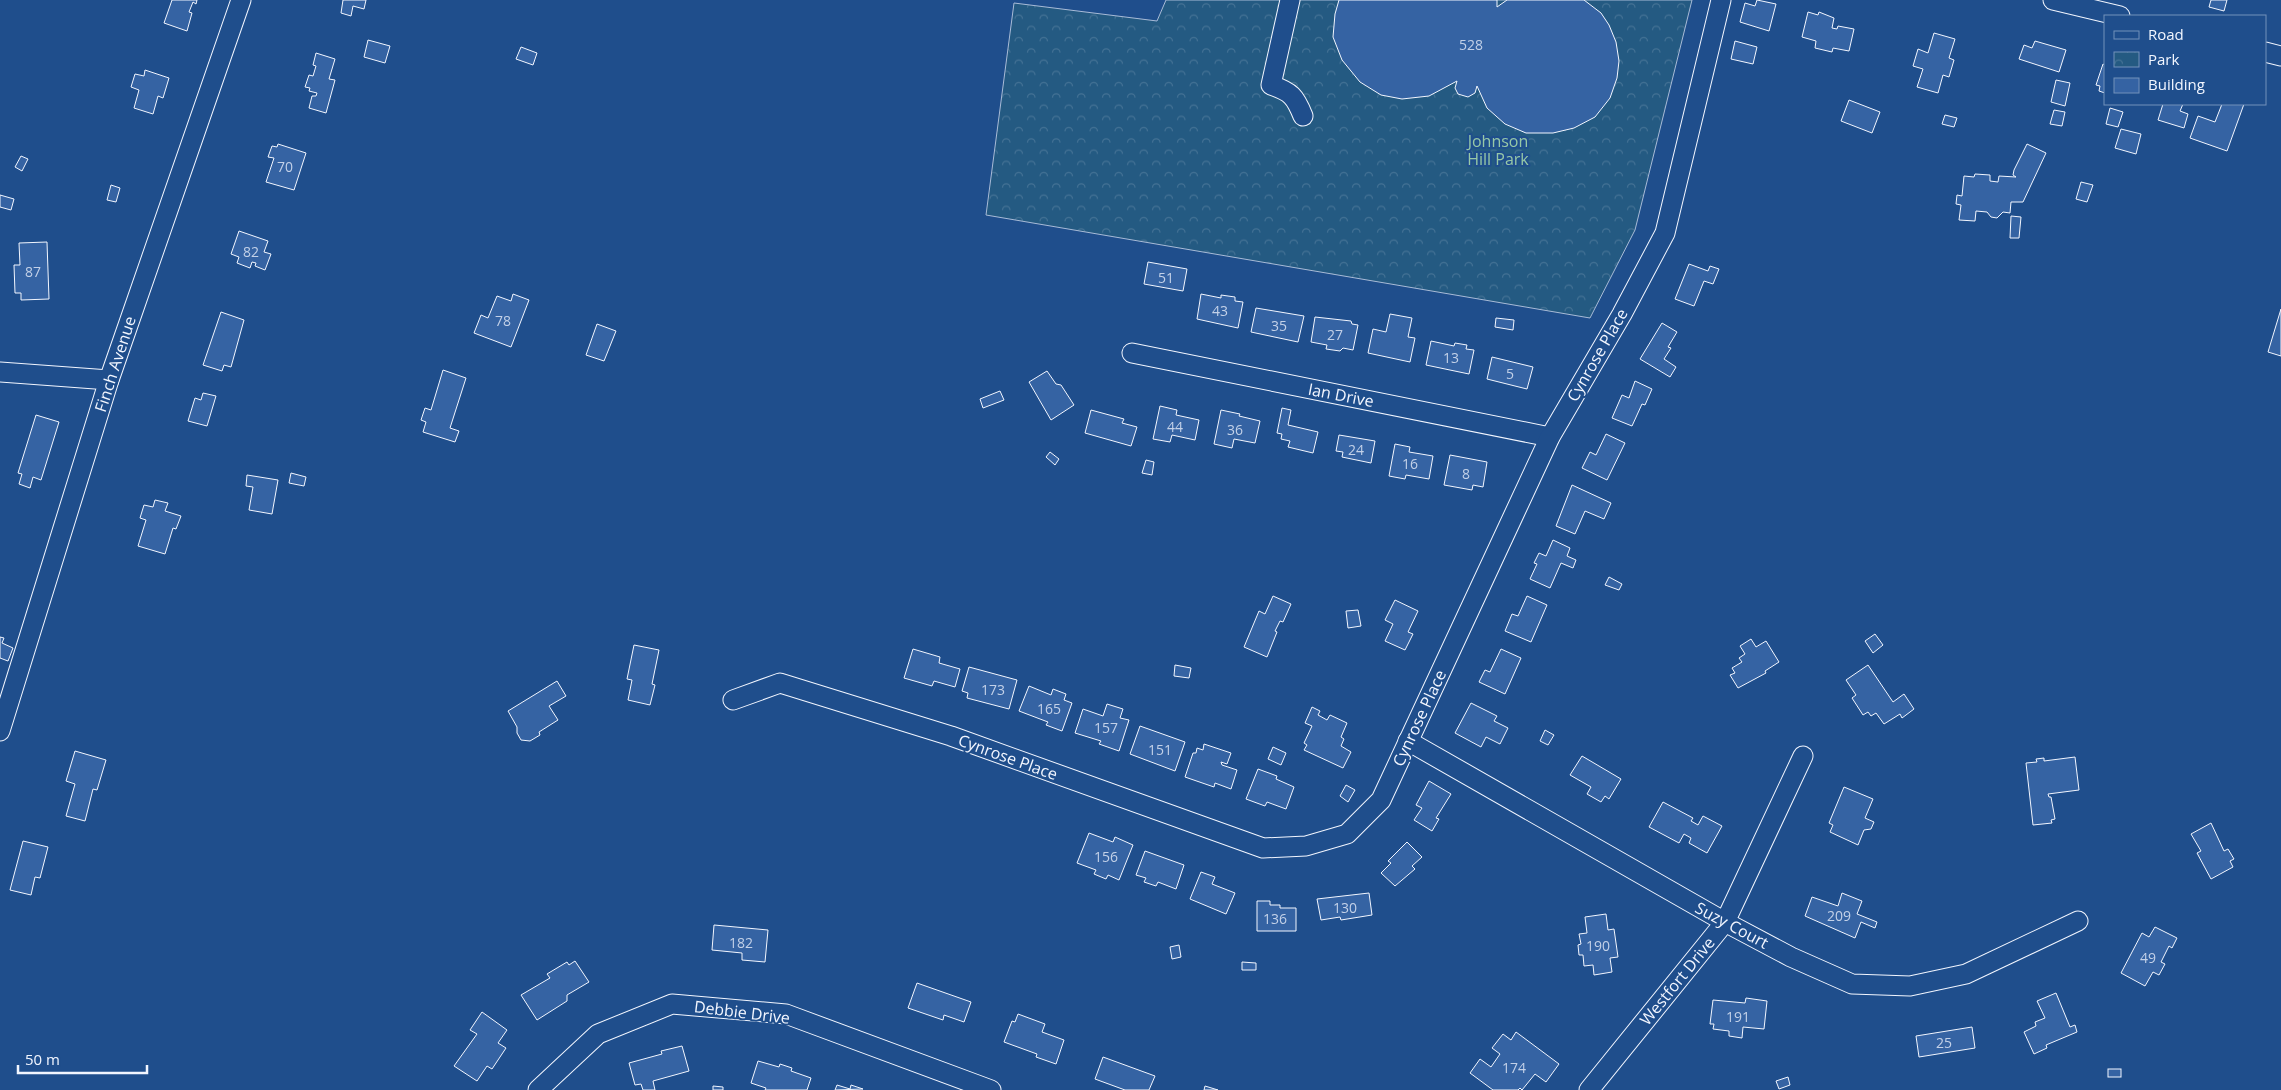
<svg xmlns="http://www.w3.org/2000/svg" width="2281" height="1090" viewBox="0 0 2281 1090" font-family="'Open Sans',sans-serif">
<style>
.park{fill:url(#park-crowns);stroke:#a8bbd7}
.building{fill:#3563a3;stroke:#f2f6ff}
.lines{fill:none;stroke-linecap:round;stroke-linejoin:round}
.minor-casing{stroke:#f2f6ff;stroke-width:21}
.minor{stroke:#1f4e8c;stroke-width:19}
.labels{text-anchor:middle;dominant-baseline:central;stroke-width:4;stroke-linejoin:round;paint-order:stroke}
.number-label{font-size:14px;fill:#c3d1e8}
.park-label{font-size:16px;fill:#97c8a6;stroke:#1f4e8c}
.street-label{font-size:16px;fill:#f2f6ff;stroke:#1f4e8c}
</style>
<defs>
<pattern id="park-crowns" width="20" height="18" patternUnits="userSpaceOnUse" patternTransform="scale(1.25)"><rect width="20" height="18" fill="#245a82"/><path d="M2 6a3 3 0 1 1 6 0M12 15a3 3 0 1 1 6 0" fill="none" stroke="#447295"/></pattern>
</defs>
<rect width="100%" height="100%" fill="#1f4e8c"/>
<polygon class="park" points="1166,0 1692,0 1635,230 1590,318 986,215 1014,3 1157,21"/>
<g class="building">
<polygon points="172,0 197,0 196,4 193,2 189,12 192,13 187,31 164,23"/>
<polygon points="343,0 366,0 364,9 353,6 351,16 341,13"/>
<polygon points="1339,0 1497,0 1497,7 1507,0 1584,0 1601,13 1609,25 1616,42 1619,61 1617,78 1610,98 1595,117 1574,128 1553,133 1526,133 1505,124 1487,108 1477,86 1475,93 1468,97 1458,94 1455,88 1457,81 1429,96 1402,99 1381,95 1360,82 1342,60 1333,37 1335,14"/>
<polygon points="1757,0 1776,4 1769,31 1740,22 1745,3 1755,6"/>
<polygon points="2211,0 2227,0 2224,11 2209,7"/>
<polygon points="1808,12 1818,15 1819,12 1834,18 1832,28 1837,29 1838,26 1854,29 1849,51 1833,48 1832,52 1815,48 1816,41 1802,37"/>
<polygon points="1934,33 1955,39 1949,58 1954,60 1949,77 1943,75 1938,93 1917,87 1923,69 1913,66 1918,49 1928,53"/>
<polygon points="368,40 390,46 385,63 364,57"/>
<polygon points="1735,41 1757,47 1753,64 1731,59"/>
<polygon points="2035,41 2066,50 2059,72 2019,59 2024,45 2032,48"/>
<polygon points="521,47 537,53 533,65 516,59"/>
<polygon points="316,53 335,59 329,79 335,80 326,113 309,108 312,96 316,96 317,93 309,91 310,88 305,87 309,75 313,76 316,66 313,65"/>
<polygon points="2103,64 2105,65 2105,93 2099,91 2100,86 2096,85"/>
<polygon points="145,70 169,78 163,98 158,96 153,114 134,108 139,90 131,87 135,74 144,76"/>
<polygon points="2056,80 2070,83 2065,106 2051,102"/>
<polygon points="1849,100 1880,112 1872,133 1841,121"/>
<polygon points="2163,104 2183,104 2180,111 2188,114 2184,128 2158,120"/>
<polygon points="2222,104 2244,104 2227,151 2190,138 2198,116 2215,122"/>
<polygon points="2110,108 2123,112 2118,127 2106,124"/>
<polygon points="2054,110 2065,112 2062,126 2050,124"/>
<polygon points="1945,115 1957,118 1954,127 1942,124"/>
<polygon points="2121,129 2141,134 2136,154 2115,148"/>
<polygon points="278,144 306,153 294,190 266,182 274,158 268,157 272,146 277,147"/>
<polygon points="2027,144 2046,153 2023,202 2011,202 2010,213 2003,212 1997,218 1991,217 1987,212 1976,211 1975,221 1959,220 1961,205 1956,204 1957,195 1962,196 1964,176 1974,177 1975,174 1990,175 1990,181 1998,182 1999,176 2016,177 2013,175 2014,170"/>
<polygon points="21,156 28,159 22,171 15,167"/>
<polygon points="2081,182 2093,185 2087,202 2076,199"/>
<polygon points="111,185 120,188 116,202 107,200"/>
<polygon points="0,195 14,199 11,210 0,207"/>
<polygon points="2011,216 2021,217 2019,238 2010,238"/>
<polygon points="239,231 268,241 264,252 271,254 265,270 255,266 256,263 252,262 250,268 237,263 239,257 231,254"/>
<polygon points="47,242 49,299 21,300 21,293 15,293 14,265 20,265 19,243"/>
<polygon points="1148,262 1187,269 1183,291 1144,284"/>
<polygon points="1689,264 1708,271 1710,266 1719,269 1713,284 1704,281 1694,306 1675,299"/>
<polygon points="513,294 529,300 511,347 474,333 481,315 488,318 497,296 511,301"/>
<polygon points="1201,294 1221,298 1221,295 1235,297 1235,301 1243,302 1238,328 1197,319"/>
<polygon points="1256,308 1304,316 1298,342 1251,332"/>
<polygon points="2281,309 2281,356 2268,352"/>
<polygon points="221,312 244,320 231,367 224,365 222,371 203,365"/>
<polygon points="1390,314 1412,318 1408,337 1415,338 1410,362 1368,353 1373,329 1386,332"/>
<polygon points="1315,317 1351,321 1352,324 1358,325 1353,350 1343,348 1340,351 1326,349 1327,345 1311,342"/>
<polygon points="1496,318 1514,320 1513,330 1495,327"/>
<polygon points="1662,323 1677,332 1668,347 1671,348 1664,359 1676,367 1670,377 1640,359"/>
<polygon points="597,324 616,331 604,361 586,355"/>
<polygon points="1431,341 1454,346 1455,343 1467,345 1466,349 1474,350 1469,374 1426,365"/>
<polygon points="1492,357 1533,367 1527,389 1487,379"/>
<polygon points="443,370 466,378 450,428 459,431 455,442 423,432 426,422 421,420 425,408 431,410"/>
<polygon points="1047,371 1056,384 1061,385 1074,405 1051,420 1029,382"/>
<polygon points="1635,381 1652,389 1645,405 1642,404 1632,426 1612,418 1622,395 1629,398"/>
<polygon points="1000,391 1004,400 983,408 980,399"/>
<polygon points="203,393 216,396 207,426 188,421 195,398 201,400"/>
<polygon points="1160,406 1177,410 1176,415 1199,420 1195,440 1172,435 1170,442 1153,439"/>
<polygon points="1282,408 1291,410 1288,425 1318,432 1313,453 1288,447 1290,441 1281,439 1282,434 1277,433"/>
<polygon points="1091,410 1124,419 1122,423 1137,427 1131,446 1085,433"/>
<polygon points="1221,410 1240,414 1239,416 1260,421 1255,443 1234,439 1232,448 1214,444"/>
<polygon points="36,415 59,422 41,480 33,477 30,488 19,484 22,474 18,473"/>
<polygon points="1606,434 1625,443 1607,480 1582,468 1590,452 1596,455"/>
<polygon points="1339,435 1375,441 1371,463 1342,457 1343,452 1336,451"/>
<polygon points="1395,444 1410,447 1409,452 1433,456 1429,479 1406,475 1405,479 1389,476"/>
<polygon points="1050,452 1059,459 1055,465 1046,457"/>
<polygon points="1450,455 1487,462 1483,487 1473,485 1472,490 1444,485"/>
<polygon points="1146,460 1154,462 1152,475 1142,473"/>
<polygon points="291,473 306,477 304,486 289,483"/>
<polygon points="247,475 278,480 272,514 249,510 253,487 246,486"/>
<polygon points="1572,485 1611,503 1604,519 1585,511 1575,534 1556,526"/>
<polygon points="155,500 168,503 165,511 181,516 176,529 173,528 165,554 138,546 146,520 140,518 144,505 153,507"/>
<polygon points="1553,540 1570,548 1567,556 1576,560 1573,568 1561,563 1550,588 1530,579 1537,564 1534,563 1539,553 1546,556"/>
<polygon points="1609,577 1622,584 1619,590 1605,585"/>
<polygon points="1273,596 1291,604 1283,622 1280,621 1275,631 1277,632 1267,657 1244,647 1259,611 1265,614"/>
<polygon points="1527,596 1547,605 1531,642 1505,631 1512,614 1518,616"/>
<polygon points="1395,600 1418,611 1408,632 1413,634 1405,650 1385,641 1393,624 1385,620"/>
<polygon points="1358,610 1361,626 1348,628 1346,611"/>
<polygon points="1875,634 1883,645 1873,653 1865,641"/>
<polygon points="0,637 4,638 2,643 13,648 8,661 0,658"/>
<polygon points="1751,639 1756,647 1766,641 1779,662 1765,671 1766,673 1738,688 1730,675 1735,673 1732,668 1742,662 1739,658 1745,654 1740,646"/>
<polygon points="634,645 659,650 652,684 655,685 650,705 628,700 632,680 627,679"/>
<polygon points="913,649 940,657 939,663 960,669 955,687 934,681 932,686 904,678"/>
<polygon points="1501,649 1521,658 1505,694 1479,682 1485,670 1490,672"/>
<polygon points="1175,665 1191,668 1189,678 1174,676"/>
<polygon points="1868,665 1893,702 1904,694 1914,709 1902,718 1900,714 1884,724 1876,713 1871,716 1868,712 1863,715 1852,698 1856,695 1846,680"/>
<polygon points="969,667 1017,680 1009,709 967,698 968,693 962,691"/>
<polygon points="557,681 566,696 549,706 558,720 539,732 540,735 530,741 521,740 517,733 517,727 508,711"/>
<polygon points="1029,686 1051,695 1053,689 1066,694 1064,700 1072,703 1062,731 1046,725 1048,722 1019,711"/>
<polygon points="1471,703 1497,716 1494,721 1508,728 1500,744 1486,737 1481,747 1455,733"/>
<polygon points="1107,704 1123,709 1120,718 1129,720 1119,751 1099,744 1101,741 1075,733 1083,709 1103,716"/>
<polygon points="1312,707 1320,711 1318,715 1327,720 1330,715 1347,723 1341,737 1344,739 1341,746 1351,752 1343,768 1304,750 1307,745 1304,743 1312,726 1305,723"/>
<polygon points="1140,726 1185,742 1175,771 1130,754"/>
<polygon points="1545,730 1554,735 1548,745 1540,741"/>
<polygon points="1204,744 1231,753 1227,764 1221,762 1222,765 1237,770 1231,789 1215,783 1214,787 1185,777 1193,753 1196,753 1197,748 1203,750"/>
<polygon points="1273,747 1286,753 1281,765 1268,759"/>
<polygon points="75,751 106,760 97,790 93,789 85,821 66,816 75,784 66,781"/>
<polygon points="1582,756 1621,779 1609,799 1605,796 1601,802 1587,794 1591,787 1570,775"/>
<polygon points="2075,757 2079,790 2048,794 2049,797 2051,797 2055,819 2051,820 2052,823 2033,825 2026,763 2037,762 2036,759 2044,758 2044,761"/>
<polygon points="1258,769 1277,776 1276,779 1294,787 1286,809 1267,802 1265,806 1246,799"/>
<polygon points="1429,781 1451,794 1436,818 1439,819 1432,831 1414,820 1422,808 1416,805"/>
<polygon points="1346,785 1355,790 1348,802 1340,796"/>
<polygon points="1844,787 1873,799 1865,818 1874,822 1871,829 1864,830 1858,845 1830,832 1833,825 1829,823"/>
<polygon points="1663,802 1693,818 1691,821 1698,825 1703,816 1722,826 1707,853 1689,843 1691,838 1684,834 1679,843 1649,827"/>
<polygon points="2211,823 2224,851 2228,849 2234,859 2230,861 2233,867 2211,879 2197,853 2201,851 2191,834"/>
<polygon points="1089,833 1113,842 1115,837 1133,845 1119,880 1108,875 1106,879 1094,874 1096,870 1077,863"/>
<polygon points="23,841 48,847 40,878 35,877 31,895 10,890"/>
<polygon points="1407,842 1422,857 1412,866 1415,869 1395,886 1381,873 1391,863 1388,861"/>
<polygon points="1145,851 1184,865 1176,889 1158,882 1156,886 1144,882 1146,878 1136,875"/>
<polygon points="1201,872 1215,877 1212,884 1235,893 1226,914 1190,899"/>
<polygon points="1369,893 1372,915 1341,920 1340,917 1321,920 1317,899"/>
<polygon points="1842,893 1862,901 1857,914 1877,922 1875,928 1861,922 1855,938 1805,916 1812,897 1838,906"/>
<polygon points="1257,901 1270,901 1270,905 1280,905 1280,908 1296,908 1296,931 1257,931"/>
<polygon points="1606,914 1608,930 1614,929 1618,957 1610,958 1612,972 1594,975 1593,965 1584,966 1583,955 1579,955 1578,945 1581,944 1579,934 1587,933 1585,917"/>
<polygon points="714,925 768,930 765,962 742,960 742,953 712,950"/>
<polygon points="2155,927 2177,938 2172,948 2169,946 2161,962 2165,964 2159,975 2153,972 2145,986 2121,973 2142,933 2149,937"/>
<polygon points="1179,945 1181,957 1172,959 1170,947"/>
<polygon points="575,961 589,982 567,995 567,1001 537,1020 521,995 550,978 547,974 567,962 569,965"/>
<polygon points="1242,962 1256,963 1256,970 1242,970"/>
<polygon points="917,983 971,1002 964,1022 944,1015 943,1020 908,1008"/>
<polygon points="2056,993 2070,1027 2075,1025 2077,1032 2046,1045 2047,1048 2034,1054 2024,1032 2036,1026 2035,1022 2045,1018 2037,1001"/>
<polygon points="1746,998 1767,1001 1764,1029 1743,1027 1742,1038 1729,1036 1729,1031 1713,1029 1714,1024 1710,1024 1713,1000 1745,1003"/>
<polygon points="482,1012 507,1030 498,1043 506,1048 492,1069 487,1066 477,1081 454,1066 477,1034 470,1030"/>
<polygon points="1018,1014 1045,1024 1042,1032 1064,1040 1056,1064 1036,1057 1037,1054 1004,1042 1012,1021 1015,1022"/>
<polygon points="1972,1027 1975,1048 1919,1057 1916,1036"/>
<polygon points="1516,1032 1559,1064 1546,1082 1535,1074 1522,1090 1520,1088 1518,1090 1493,1090 1470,1073 1480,1059 1491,1067 1500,1054 1492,1048 1503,1034 1511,1040"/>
<polygon points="682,1046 689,1071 653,1081 655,1090 643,1090 641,1084 635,1085 629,1063 662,1054 661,1051"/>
<polygon points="1103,1057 1155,1076 1149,1090 1125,1090 1095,1079"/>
<polygon points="758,1061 779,1067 780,1064 792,1068 791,1071 811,1078 807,1090 765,1090 766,1088 751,1083"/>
<rect x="2108" y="1069" width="13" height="8"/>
<polygon points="1788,1077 1790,1085 1779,1089 1776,1081"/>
<polygon points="837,1085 850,1089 851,1085 863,1089 835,1090"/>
<polygon points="713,1086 723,1087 723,1090 713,1090"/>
<polygon points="1205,1086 1218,1090 1204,1090"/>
</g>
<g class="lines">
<defs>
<g id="minor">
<path d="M1290 0 1271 85C1291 92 1295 96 1303 116"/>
<polyline points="2053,0 2120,16"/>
<polyline points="2265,52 2281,56"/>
<polyline points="1132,353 1550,437"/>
<polyline points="0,372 109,380"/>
<polyline points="733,700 780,683 951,736 1263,848 1306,846 1347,834 1381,800 1550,437 1622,314 1665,233 1721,0"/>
<polyline points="0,731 109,380 241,0"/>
<polyline points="1408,741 1725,922 1791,957 1852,984 1910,986 1966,974 2078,921"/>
<polyline points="538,1090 598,1034 672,1004 786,1014 991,1090"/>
<polyline points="1589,1090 1725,922 1803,756"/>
</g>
</defs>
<use href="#minor" class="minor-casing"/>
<use href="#minor" class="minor"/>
</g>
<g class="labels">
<g class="number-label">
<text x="1471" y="44">528</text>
<text x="285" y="166">70</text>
<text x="251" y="251">82</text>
<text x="33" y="271">87</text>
<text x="1166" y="277">51</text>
<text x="1220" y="310">43</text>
<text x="503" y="320">78</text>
<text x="1279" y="325">35</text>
<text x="1335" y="334">27</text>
<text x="1451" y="357">13</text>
<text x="1510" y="373">5</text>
<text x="1175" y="426">44</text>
<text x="1235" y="429">36</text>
<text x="1356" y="449">24</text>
<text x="1410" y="463">16</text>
<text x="1466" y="473">8</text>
<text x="993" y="689">173</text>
<text x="1049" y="708">165</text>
<text x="1106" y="727">157</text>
<text x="1160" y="749">151</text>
<text x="1106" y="856">156</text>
<text x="1345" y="907">130</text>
<text x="1839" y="915">209</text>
<text x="1275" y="918">136</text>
<text x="741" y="942">182</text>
<text x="1598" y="945">190</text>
<text x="2148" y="957">49</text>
<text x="1738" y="1016">191</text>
<text x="1944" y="1042">25</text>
<text x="1514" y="1067">174</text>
</g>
<g class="park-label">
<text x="1498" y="141">Johnson<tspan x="1498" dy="18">Hill Park</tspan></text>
</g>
<g class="street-label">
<text transform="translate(1597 355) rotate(-60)">Cynrose Place</text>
<text transform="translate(115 364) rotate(-72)">Finch Avenue</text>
<text transform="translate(1341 395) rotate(11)">Ian Drive</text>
<text transform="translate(1419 718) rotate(-65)">Cynrose Place</text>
<text transform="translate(1008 757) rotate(20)">Cynrose Place</text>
<text transform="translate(1732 925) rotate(28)">Suzy Court</text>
<text transform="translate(1677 981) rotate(-51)">Westfort Drive</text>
<text transform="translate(742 1012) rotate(7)">Debbie Drive</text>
</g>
</g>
<rect x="2104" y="15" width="162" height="90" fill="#1f4e8c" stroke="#7391ba"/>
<rect x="2114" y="31" width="25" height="8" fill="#1f4e8c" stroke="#7391ba"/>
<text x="2148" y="40" font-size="15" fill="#f2f6ff">Road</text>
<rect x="2114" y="52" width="25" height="15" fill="url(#park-crowns)" stroke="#7391ba"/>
<text x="2148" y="65" font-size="15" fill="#f2f6ff">Park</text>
<rect x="2114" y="78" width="25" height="15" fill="#3563a3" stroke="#7391ba"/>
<text x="2148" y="90" font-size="15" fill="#f2f6ff">Building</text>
<path d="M18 1065v8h129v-8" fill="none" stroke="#f2f6ff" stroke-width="2.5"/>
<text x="25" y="1065" font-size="15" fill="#f2f6ff" stroke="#1f4e8c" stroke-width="4" paint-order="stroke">50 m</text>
</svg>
